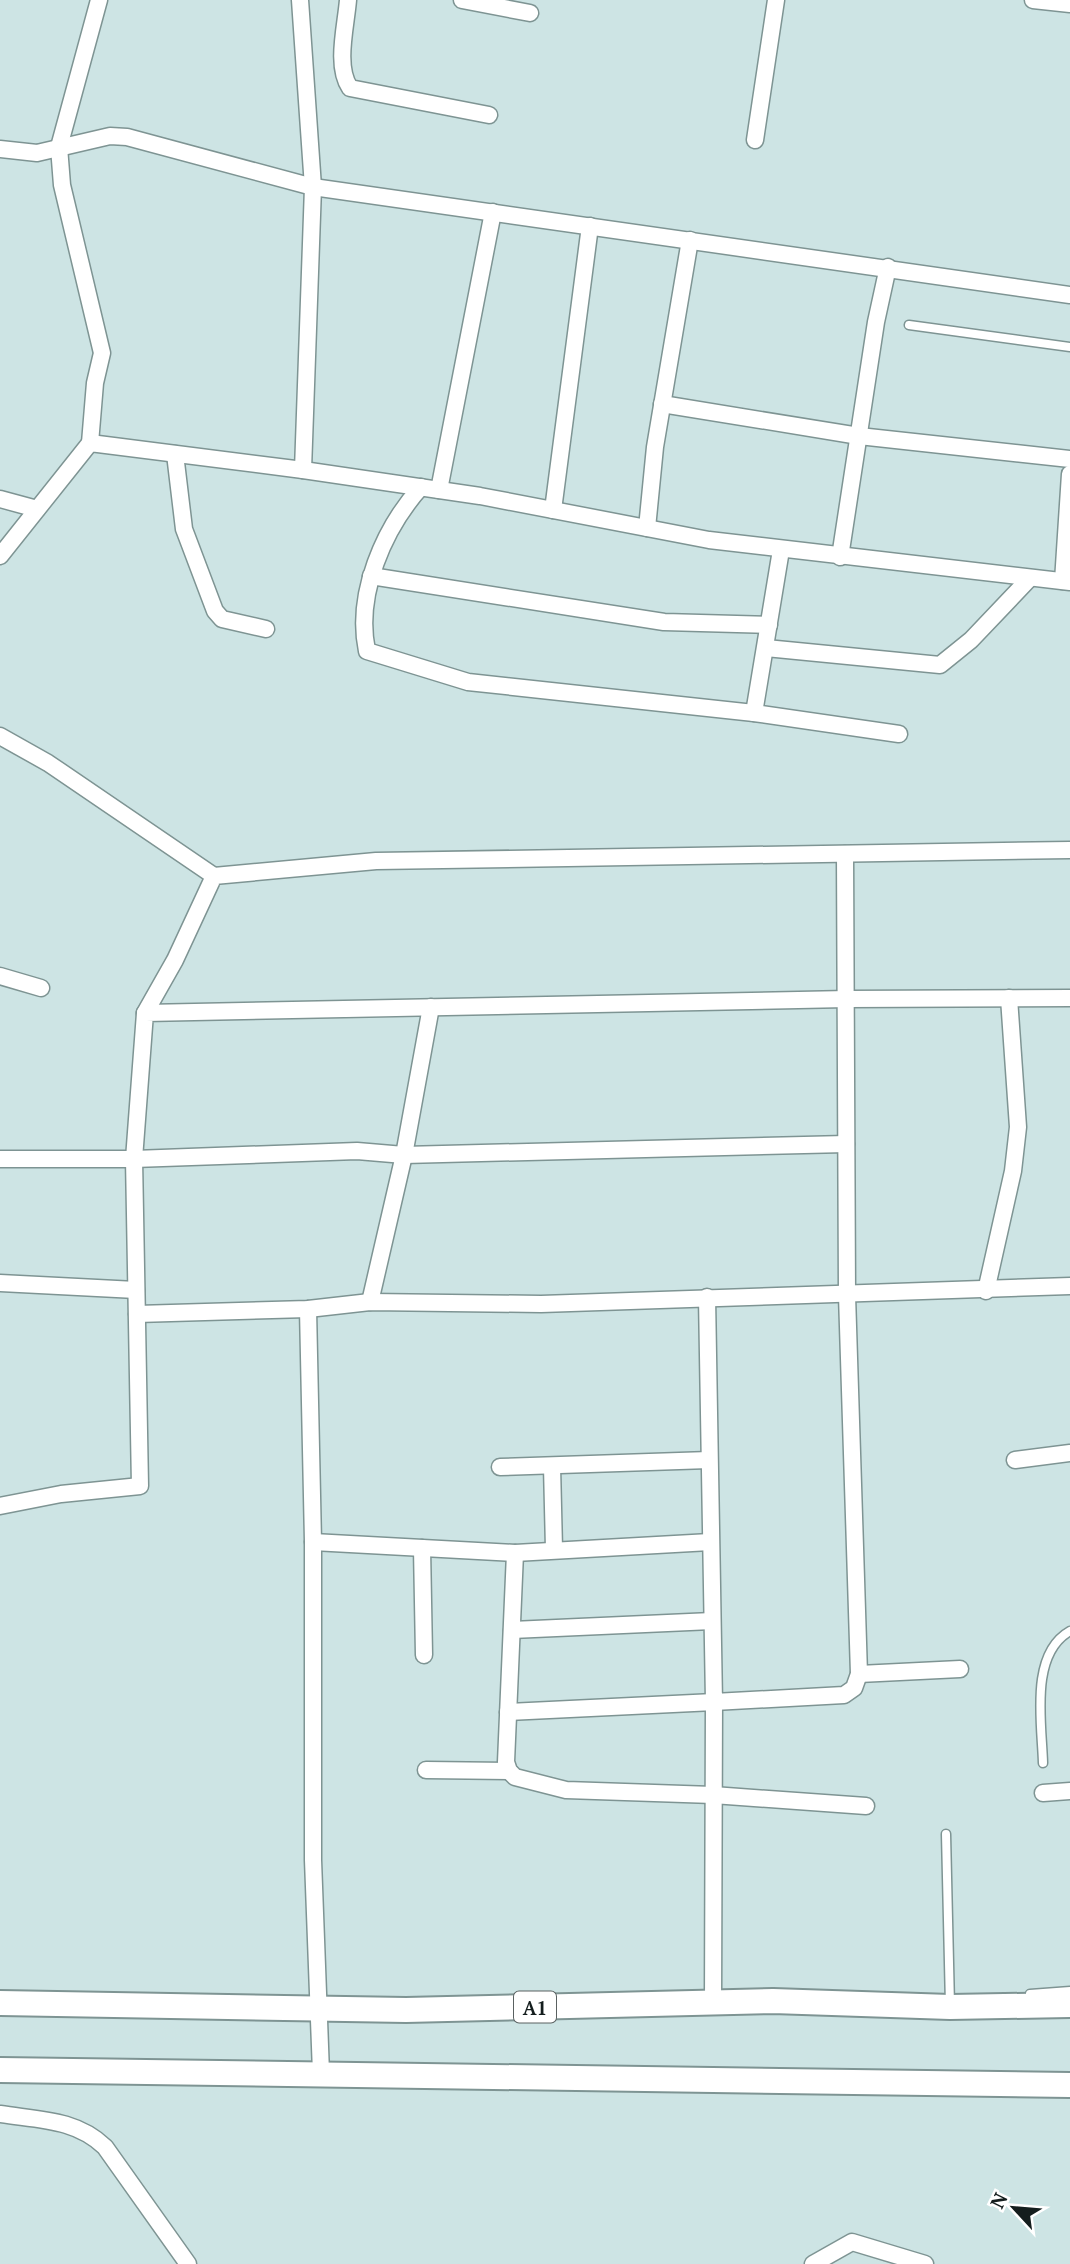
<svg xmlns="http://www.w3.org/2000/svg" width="1070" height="2264" viewBox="0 0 1070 2264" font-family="'PT Serif',serif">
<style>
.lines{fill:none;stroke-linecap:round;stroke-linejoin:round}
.service-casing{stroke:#7e9493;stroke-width:11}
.minor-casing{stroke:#7e9493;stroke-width:19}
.primary-casing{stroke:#7e9493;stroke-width:28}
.service{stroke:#fff;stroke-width:8}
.minor{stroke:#fff;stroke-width:16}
.primary{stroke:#fff;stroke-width:24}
.labels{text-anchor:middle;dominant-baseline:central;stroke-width:6;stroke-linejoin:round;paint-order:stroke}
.shield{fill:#fff;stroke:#5a6161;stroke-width:2}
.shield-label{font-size:19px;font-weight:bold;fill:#141d1d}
</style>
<rect width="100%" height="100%" fill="#cde4e4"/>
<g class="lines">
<defs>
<g id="service">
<polyline points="909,325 1070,347"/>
<path d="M1043 1763C1042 1724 1029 1654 1070 1631"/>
<polyline points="946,1834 950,2006"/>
<polyline points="1030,1994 1070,1991"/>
</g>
<g id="minor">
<path d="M348 0C346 26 335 66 350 88L489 115"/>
<polyline points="462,0 530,13"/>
<polyline points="1033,0 1070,4"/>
<polyline points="755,140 776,0"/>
<polyline points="0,149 37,153 110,136 127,137 313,187 1070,295"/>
<polyline points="662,404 859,436 1070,459"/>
<polyline points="90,443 95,383 102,353 62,185 59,147 99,0"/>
<polyline points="175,454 184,529 215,611 222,619 266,629"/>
<polyline points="303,470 480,496 709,540 1070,582"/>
<path d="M421 487C384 528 355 594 367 651L468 682 754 713 899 734"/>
<polyline points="439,490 493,212"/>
<polyline points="0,499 37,509"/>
<polyline points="553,510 590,226"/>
<polyline points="647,528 655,447 690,240"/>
<polyline points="0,556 90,443 303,470 313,187 300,0"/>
<polyline points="840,557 876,322 888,267"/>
<polyline points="371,576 664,622 769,625"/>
<polyline points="1063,581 1070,474"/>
<polyline points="766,648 940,665 971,640 1030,578"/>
<polyline points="754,713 781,550"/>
<polyline points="0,736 48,763 214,876"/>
<polyline points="0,976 41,988"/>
<polyline points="145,1013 175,960 214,876 376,861 1070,850"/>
<polyline points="0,1159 134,1159 357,1151 404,1155 846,1144"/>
<polyline points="0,1283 136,1290"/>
<polyline points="986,1291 1013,1171 1018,1127 1009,998"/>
<polyline points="707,1297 714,1702 844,1695 854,1688 859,1674 847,1295 845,854"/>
<polyline points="370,1302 404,1155 431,1007"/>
<polyline points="308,1309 313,1542 313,1860 321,2073"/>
<polyline points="137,1314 308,1309 370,1302 541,1304 1070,1286"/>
<polyline points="1015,1460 1070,1453"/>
<polyline points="552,1466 554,1549"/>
<polyline points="500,1467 709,1460"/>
<polyline points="0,1506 61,1494 140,1486 134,1159 145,1013 847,999 1070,998"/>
<polyline points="313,1542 515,1553 710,1542"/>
<polyline points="422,1548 424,1655"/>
<polyline points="515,1553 506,1762 509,1771 515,1777 566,1790 713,1795 866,1806"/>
<polyline points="512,1630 712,1621"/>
<polyline points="859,1674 960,1669"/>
<polyline points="508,1712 714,1702 713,2002"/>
<polyline points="426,1770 509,1771"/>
<polyline points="1043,1793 1070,1791"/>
<path d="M0 2114C39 2120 76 2119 105 2147L188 2264"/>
<polyline points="813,2264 852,2242 925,2264"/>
</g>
<g id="primary">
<polyline points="0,2003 406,2010 773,2001 950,2007 1070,2005"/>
<polyline points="0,2070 1070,2085"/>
</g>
</defs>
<use href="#service" class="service-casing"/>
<use href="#minor" class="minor-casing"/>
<use href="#primary" class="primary-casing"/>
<use href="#service" class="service"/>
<use href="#minor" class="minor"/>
<use href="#primary" class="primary"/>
</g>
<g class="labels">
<rect class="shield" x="514" y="1991.5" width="42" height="31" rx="5"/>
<g class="shield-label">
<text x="535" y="2007">A1</text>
</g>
</g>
<g transform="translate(1014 2208) rotate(296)" stroke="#ffffff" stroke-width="5" paint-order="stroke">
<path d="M0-5L12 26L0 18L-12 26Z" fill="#141d1d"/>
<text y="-10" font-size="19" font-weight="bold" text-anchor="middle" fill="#141d1d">N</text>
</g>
</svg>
